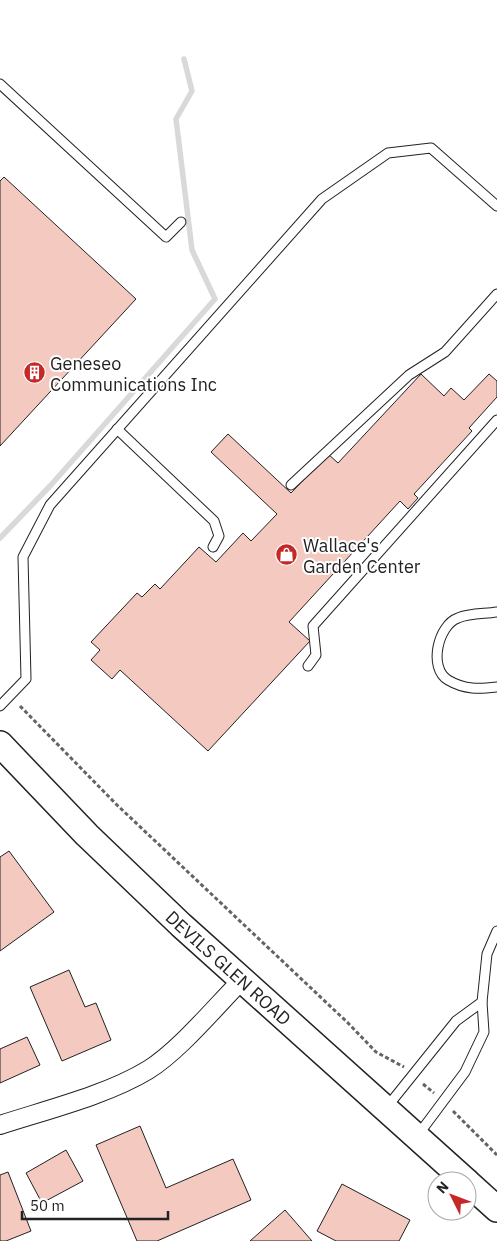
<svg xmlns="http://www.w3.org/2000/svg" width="497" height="1241" viewBox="0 0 497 1241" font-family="'IBM Plex Sans',sans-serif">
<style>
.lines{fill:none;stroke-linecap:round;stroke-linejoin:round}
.stream{stroke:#d9d9d9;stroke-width:5.5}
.building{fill:#f3c9c0;stroke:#222}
.service-casing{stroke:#222;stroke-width:11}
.minor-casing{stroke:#222;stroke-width:20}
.secondary-casing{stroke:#222;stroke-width:28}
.path{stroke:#646464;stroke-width:3;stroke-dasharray:4 2.5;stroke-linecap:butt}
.service{stroke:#fff;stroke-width:9}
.minor{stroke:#fff;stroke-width:18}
.secondary{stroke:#fff;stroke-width:25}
.labels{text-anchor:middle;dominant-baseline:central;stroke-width:4;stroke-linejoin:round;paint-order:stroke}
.poi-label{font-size:18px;fill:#222;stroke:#fff;text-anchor:start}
.street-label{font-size:18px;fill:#222;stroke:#fff}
</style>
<rect width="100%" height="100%" fill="#fff"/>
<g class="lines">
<polyline class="stream" points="0,538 51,485 215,299 192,250 176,119 192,91 184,59"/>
</g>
<g class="building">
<polygon points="4,177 136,299 0,446 0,181"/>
<polygon points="421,374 444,396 451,388 464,400 489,374 497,381 497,397 469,428 472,431 414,494 418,498 408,509 400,501 289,622 310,641 208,751 120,670 112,679 91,660 100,650 91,642 137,593 142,597 155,584 160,589 199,547 216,562 243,533 251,541 277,514 211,452 228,434 291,493 328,454 338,463"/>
<polygon points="9,851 54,912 0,951 0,857"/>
<polygon points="69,970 85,1007 96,1003 111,1040 62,1061 30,987"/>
<polygon points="27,1037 40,1065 0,1083 0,1049"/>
<polygon points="140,1126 166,1188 233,1159 251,1200 157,1241 137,1241 96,1145"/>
<polygon points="66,1150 83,1181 42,1203 26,1173"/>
<polygon points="8,1172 31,1231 6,1241 0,1241 0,1175"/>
<polygon points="342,1184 410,1220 399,1241 336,1241 317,1231"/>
<polygon points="285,1210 312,1241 250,1241"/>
</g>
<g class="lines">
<defs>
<g id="service">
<polyline points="0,84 166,237 181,222"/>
<polyline points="117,429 214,521 219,536 213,547"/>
<polyline points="291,485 409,375 445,352 497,294"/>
<path d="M497 612C485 614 470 613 458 618 438 625 428 668 448 680 465 690 479 689 497 687"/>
<polyline points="308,666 316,655 313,626 497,420"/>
<polyline points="0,706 26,679 23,557 50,505 322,199 388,153 431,148 497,206"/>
<polyline points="387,1107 456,1021 482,1002"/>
<polyline points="418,1135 465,1072 484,1032 482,1002 487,954 497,931"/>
</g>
<path id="minor" d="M0 1125C46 1110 107 1095 148 1070 179 1051 216 1006 242 980"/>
<g id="secondary">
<path id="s1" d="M0 744 87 835 181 925 466 1181"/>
<polyline points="467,1182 497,1209"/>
</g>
</defs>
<use href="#service" class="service-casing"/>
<use href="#minor" class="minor-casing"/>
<use href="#secondary" class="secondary-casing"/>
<g class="path">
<polyline points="20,706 117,805 348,1023 376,1052 404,1067"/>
<polyline points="423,1084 434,1093"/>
<polyline points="453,1111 497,1155"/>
</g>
<use href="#service" class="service"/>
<use href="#minor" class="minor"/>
<use href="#secondary" class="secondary"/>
</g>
<defs>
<symbol id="building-disc" viewBox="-11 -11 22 22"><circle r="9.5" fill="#c62828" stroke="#fff"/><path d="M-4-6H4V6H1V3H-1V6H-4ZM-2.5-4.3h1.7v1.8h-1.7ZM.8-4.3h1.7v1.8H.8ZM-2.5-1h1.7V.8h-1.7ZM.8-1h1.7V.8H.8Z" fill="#fff"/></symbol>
<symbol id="shop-disc" viewBox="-11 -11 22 22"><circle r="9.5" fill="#c62828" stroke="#fff"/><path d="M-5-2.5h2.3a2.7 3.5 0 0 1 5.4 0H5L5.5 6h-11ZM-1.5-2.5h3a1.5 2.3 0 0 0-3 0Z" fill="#fff"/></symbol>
</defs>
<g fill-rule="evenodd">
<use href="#building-disc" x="22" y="360" width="25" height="25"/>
<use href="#shop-disc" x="274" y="542" width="25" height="25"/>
</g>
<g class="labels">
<g class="poi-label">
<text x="50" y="363">Geneseo<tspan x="50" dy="21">Communications Inc</tspan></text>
<text x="303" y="545">Wallace's<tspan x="303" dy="21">Garden Center</tspan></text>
</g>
<g class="street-label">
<text stroke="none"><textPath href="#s1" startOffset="320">DEVILS GLEN ROAD</textPath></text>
</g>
</g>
<g transform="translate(452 1196) rotate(312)"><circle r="24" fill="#ffffff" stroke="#a7a7a7"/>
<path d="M0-4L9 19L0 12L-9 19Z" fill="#c62828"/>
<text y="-8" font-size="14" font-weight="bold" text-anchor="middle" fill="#222222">N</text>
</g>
<path d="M22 1211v8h146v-8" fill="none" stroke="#222222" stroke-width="2.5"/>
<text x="30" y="1211" font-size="15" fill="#222222" stroke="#ffffff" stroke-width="4" paint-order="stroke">50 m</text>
</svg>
